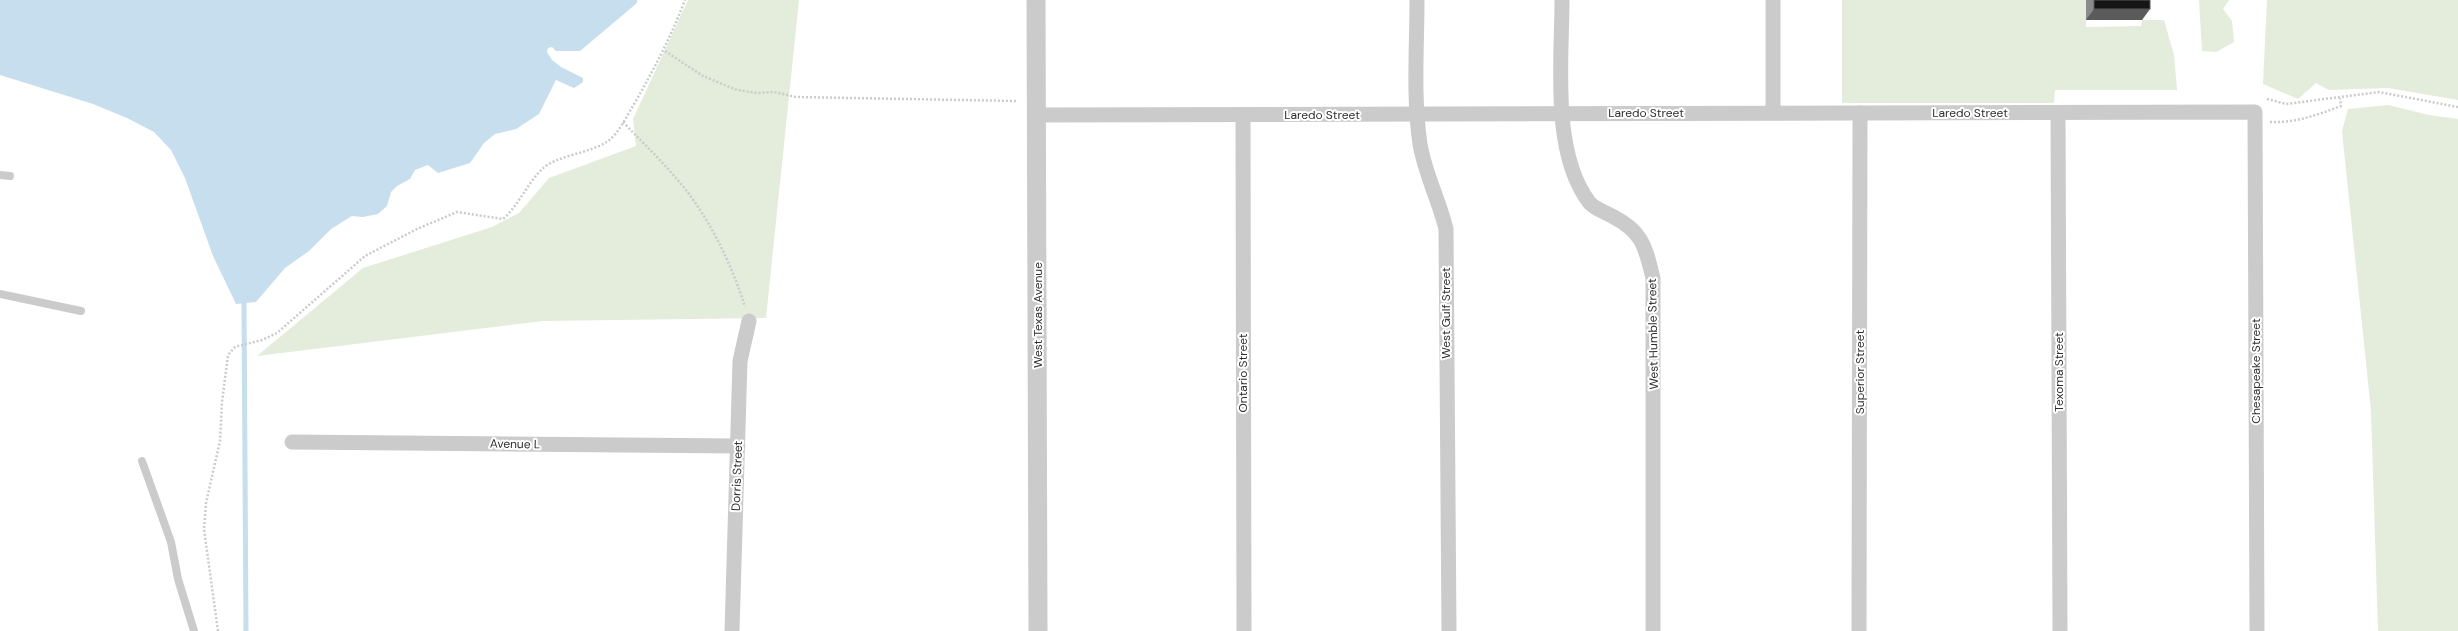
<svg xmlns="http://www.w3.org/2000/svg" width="2458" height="631" viewBox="0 0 2458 631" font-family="'DM Sans',sans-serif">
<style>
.green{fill:#e4ecdb}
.water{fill:#c6deed}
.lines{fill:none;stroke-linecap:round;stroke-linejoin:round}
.stream{stroke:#c6deed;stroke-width:5}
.path{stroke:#cbcbcb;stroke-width:2.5;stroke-dasharray:2 2;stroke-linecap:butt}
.service{stroke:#cbcbcb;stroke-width:8}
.minor{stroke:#cbcbcb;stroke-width:15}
.tertiary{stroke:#cbcbcb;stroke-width:19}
.wall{fill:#8a8a8a}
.shaded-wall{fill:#5b5b5b}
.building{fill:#151515;stroke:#5b5b5b}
.labels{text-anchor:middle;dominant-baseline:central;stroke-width:4;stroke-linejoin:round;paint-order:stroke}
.street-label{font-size:12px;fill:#2e2e2e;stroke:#fff}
</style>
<rect width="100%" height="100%" fill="#fff"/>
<g class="green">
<polygon points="688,0 799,0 766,318 543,321 257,356 363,268 492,227 519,213 549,178 636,146 633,119"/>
<polygon points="1842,0 2086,0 2086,27 2141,26 2142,20 2164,20 2174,55 2177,90 2055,90 2054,103 1842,103"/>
<polygon points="2199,0 2229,0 2223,9 2232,21 2234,42 2216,52 2202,51"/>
<polygon points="2267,0 2458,0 2458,100 2388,88 2329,90 2316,83 2298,99 2263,84"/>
<polygon points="2388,105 2429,115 2458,119 2458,631 2378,631 2371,411 2342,131 2348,109"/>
</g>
<polygon class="water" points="0,0 637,0 637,3 580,51 556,51 552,47 548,48 547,52 552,60 561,67 583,78 583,82 574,88 556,80 539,114 516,129 495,134 484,143 470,163 438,173 428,165 415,170 410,179 397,186 391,192 387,206 378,214 363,217 352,216 331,229 309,251 285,268 256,302 236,304 213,256 185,178 171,150 154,132 127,118 93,104 0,75"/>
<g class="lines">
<polyline class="stream" points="244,303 246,631"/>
<g class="path">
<polyline points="665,51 703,76 737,90 758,93 774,92 796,97 1018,101"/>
<polyline points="2267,99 2286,104 2379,92 2458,107"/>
<path d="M623 122C641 141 659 158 676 178 707 213 731 262 745 307"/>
<path d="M2270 122C2296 123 2317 115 2341 106L2340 98"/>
<path d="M218 631 204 529 206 503 220 441 222 402 228 355 235 347 262 340 277 333 365 256 417 229 457 212 503 219C519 205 527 184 542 169 557 155 589 154 608 141 619 133 626 117 633 106 654 69 670 39 685 0"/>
</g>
<g class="service">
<polyline points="0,175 10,176"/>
<polyline points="0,294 81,311"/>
<polyline points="142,461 171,542 178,579 194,631"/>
</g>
<g class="minor">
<path d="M1417 0C1417 47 1413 97 1420 144 1425 174 1439 200 1446 229L1449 631"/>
<path d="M1562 0C1562 60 1551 152 1589 202 1593 208 1605 212 1612 216 1643 232 1645 246 1653 278V631"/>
<polyline points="1773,0 1773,112"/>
<polyline points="2058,113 2060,631"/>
<polyline points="1037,115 2255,112 2257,631"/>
<polyline points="1243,115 1244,631"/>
<polyline points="292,442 738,446"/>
<polyline points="732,631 740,361 749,321"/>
<polyline points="1859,631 1860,113"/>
</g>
<polyline class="tertiary" points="1036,0 1038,631"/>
</g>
<polygon class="wall" points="2086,0 2150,0 2142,20 2086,20"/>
<polygon class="shaded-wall" points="2094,9 2150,9 2142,20 2086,20"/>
<rect class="building" x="2094" y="0" width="56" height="9"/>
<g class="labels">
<g class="street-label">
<text x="1646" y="113">Laredo Street</text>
<text x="1970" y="113">Laredo Street</text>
<text x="1322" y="115">Laredo Street</text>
<text transform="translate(1446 313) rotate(-90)">West Gulf Street</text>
<text transform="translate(1038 315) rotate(-90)">West Texas Avenue</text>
<text transform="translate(1653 334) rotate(-91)">West Humble Street</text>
<text transform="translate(2256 371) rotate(-90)">Chesapeake Street</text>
<text transform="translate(1860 372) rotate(-90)">Superior Street</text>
<text transform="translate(2059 372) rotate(-90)">Texoma Street</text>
<text transform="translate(1243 373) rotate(-90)">Ontario Street</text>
<text transform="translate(515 444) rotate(1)">Avenue L</text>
<text transform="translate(737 476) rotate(-88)">Dorris Street</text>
</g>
</g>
</svg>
